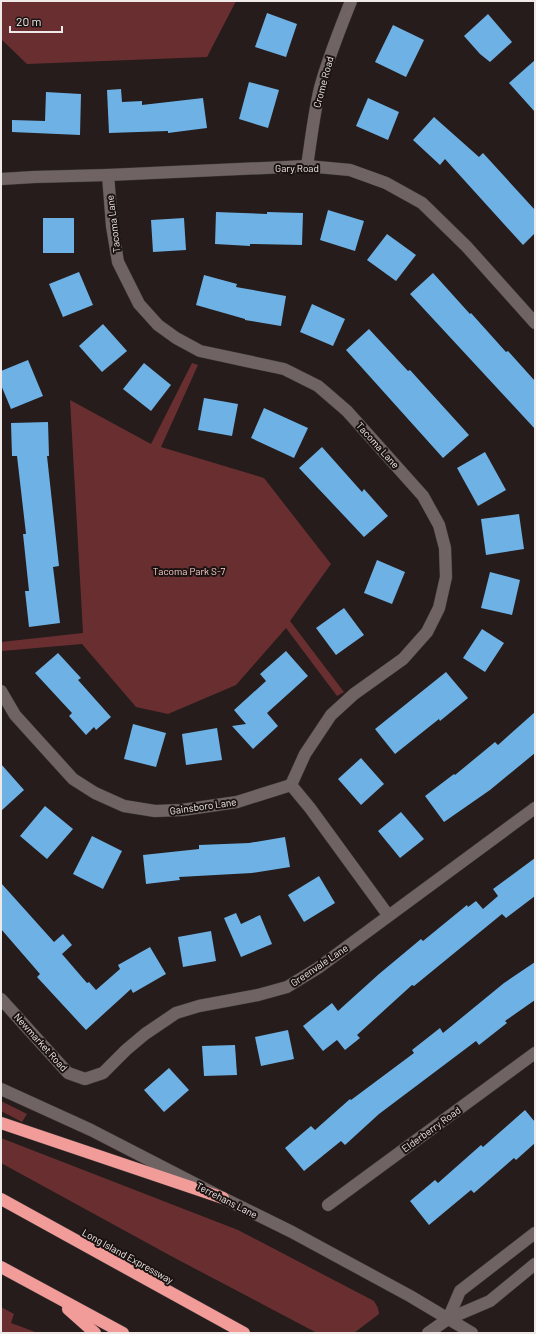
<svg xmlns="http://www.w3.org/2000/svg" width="536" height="1334" viewBox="0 0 536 1334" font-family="Barlow,sans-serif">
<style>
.green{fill:#692f30}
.building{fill:#6eb1e5}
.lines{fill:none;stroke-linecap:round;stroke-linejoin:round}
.street-casing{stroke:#3f3838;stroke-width:13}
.secondary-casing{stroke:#3f3838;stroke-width:13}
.highway-casing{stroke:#3f3838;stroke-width:13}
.street{stroke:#6f6463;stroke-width:12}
.secondary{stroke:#6f6463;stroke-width:12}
.highway{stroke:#f29c9a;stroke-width:12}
.labels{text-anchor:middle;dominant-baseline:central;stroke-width:4;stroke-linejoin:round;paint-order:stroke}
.street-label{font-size:10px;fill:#efe9e8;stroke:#1b1312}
.park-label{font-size:10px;fill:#fccdcb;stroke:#1b1312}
</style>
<rect width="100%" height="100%" fill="#251c1b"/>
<g class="green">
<polygon points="1,1 236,1 207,57 27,64 1,39"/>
<polygon points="192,363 198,365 161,447 264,478 331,564 290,621 344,692 337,696 286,628 236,685 168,714 136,707 82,644 2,651 1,642 83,633 70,400 151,444"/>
<polygon points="1,1101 27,1114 22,1122 1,1111"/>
<polygon points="1,1138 238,1230 374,1301 378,1308 379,1314 354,1333 317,1333 171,1256 1,1163"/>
<polygon points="1,1307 14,1314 11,1323 38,1333 1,1333"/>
</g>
<g class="building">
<polygon points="267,13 297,24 286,57 255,47"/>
<polygon points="488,14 512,42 490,62 480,54 464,36"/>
<polygon points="393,25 424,40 406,77 375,62"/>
<polygon points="535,60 535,112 509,83"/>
<polygon points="249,82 279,90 268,128 239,119"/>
<polygon points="121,89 122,102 142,101 142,105 203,98 207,128 168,133 168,131 109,133 107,90"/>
<polygon points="46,92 81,94 80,135 12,132 12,120 45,121"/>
<polygon points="368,98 399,112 388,140 356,126"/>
<polygon points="434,117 479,157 483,153 535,210 535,233 523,245 445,159 440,165 413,140"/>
<polygon points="328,210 364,221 355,251 320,240"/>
<polygon points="216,212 267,214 267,212 303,213 302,245 250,244 250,246 215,244"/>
<rect x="43" y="218" width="31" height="35"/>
<polygon points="184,218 186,250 153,252 151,220"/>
<polygon points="387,234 416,255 396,281 367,260"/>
<polygon points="79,272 93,305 63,317 49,284"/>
<polygon points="433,273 470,314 471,313 506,352 508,351 535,381 535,429 410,294"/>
<polygon points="204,275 237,284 236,287 286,296 281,326 245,320 245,319 196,305"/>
<polygon points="312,304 345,319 333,346 300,332"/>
<polygon points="103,324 127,351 102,372 79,346"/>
<polygon points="369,329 408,371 410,370 469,435 443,458 346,350"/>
<polygon points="28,360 43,396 11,409 1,385 1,371"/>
<polygon points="144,363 171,385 151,411 123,389"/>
<polygon points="204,398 238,404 232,436 198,430"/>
<polygon points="264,408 308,428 294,458 251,438"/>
<polygon points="48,422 49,456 47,456 59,566 53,567 60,623 29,627 25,591 29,591 23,534 26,534 17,456 12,456 11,423"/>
<polygon points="322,447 362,492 364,489 388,516 364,537 299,468"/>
<polygon points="485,452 506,490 478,506 457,468"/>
<polygon points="519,514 524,549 486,555 481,519"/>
<polygon points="377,560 405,572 392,604 364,593"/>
<polygon points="490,572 520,580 512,615 481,608"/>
<polygon points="344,608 364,635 336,655 316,628"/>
<polygon points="482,629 504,643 485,672 463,658"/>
<polygon points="286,651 308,676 267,713 278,726 253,749 232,726 246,724 234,710 266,681 260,674"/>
<polygon points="58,653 81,678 78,680 111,717 96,730 94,727 86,735 69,716 72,713 35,673"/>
<polygon points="446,672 468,698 440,721 439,719 395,754 375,729"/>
<polygon points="535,712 535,753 490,790 444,822 425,796 454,774 455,775 495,742 498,745"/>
<polygon points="133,724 166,733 156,767 124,759"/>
<polygon points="217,728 222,760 186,765 182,734"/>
<polygon points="361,758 384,784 361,805 338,779"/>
<polygon points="1,764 24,790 1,811"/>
<polygon points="45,806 73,829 47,859 20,836"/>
<polygon points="401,812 424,839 400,858 378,831"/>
<polygon points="92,836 122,851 103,889 73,874"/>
<polygon points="285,837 290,867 252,873 179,877 180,880 146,884 143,855 199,849 199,845 249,843"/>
<polygon points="535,858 535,896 506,918 502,914 414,986 412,985 357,1035 360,1038 345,1050 337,1040 323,1051 303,1026 332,1003 338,1011 379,974 421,939 423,941 467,905 468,907 476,901 483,909 498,896 493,889"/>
<polygon points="319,876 335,903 304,922 288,895"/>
<polygon points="1,883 54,942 63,934 72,945 62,954 87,983 89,982 96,990 120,969 118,965 150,947 166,974 133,993 131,989 86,1030 37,977 40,974 1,929"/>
<polygon points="236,913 241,924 260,915 272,944 241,957 224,918"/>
<polygon points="211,931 216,961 183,967 178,937"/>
<polygon points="535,962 535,1000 505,1021 507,1023 479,1045 476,1041 379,1114 345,1145 341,1141 304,1171 285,1148 311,1126 315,1130 350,1099 351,1100 414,1053 412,1050 440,1028 443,1033 504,983"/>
<polygon points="288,1030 294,1059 261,1066 255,1037"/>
<polygon points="235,1045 237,1075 204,1076 202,1046"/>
<polygon points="169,1068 189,1090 164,1112 144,1090"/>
<polygon points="525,1110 535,1122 535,1143 516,1160 514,1158 474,1193 471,1190 429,1225 410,1201 435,1180 438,1183 481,1145 483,1147"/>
</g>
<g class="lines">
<defs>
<g id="street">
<path d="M307 166C311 140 314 113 320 88 328 58 340 29 351 1"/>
<polyline points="108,175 112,226 118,262 139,304 158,325 176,338 200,351 284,369 318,386 347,411 423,496 439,525 445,548 446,577 439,608 427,632 403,659 354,694 331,715 305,754 291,785"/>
<polyline points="1,179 34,177 108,175 307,166 350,170 386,183 422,203 467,247 535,323"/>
<polyline points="1,691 15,715 73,779 95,793 124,806 155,811 182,810 237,802 291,785 310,808 388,915"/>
<polyline points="1,999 68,1073 85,1079 103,1073 126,1050 145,1034 176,1013 199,1006 258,995 287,987 318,968 535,808"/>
<polyline points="328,1205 535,1053"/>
</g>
<g id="secondary">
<polyline points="1,1089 91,1130 223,1198 292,1232 410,1296 472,1333"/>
<polyline points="448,1319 460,1291 535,1233"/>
<polyline points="428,1333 448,1319 490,1301 535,1264"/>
</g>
<g id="highway">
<polyline points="1,1123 223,1198"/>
<polyline points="1,1199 244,1333"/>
<polyline points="1,1267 123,1333"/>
<polyline points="68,1309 95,1333"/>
</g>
</defs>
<use href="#street" class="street-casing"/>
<use href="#secondary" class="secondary-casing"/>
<use href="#highway" class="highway-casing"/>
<use href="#street" class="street"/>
<use href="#secondary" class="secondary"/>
<use href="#highway" class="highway"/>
</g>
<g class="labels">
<g class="street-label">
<text transform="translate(323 82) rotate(-75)">Crome Road</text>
<text x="297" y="168">Gary Road</text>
<text transform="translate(113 224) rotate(-97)">Tacoma Lane</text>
<text transform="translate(378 445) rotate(48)">Tacoma Lane</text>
<text transform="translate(203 806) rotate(-8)">Gainsboro Lane</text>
<text transform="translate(319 965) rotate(-34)">Greenvale Lane</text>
<text transform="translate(41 1042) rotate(48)">Newmarket Road</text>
<text transform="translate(431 1129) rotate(-36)">Elderberry Road</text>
<text transform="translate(227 1200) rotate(27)">Terrehans Lane</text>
<text transform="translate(128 1256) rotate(29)">Long Island Expressway</text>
</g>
<g class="park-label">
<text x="189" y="571">Tacoma Park S-7</text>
</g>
</g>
<rect width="536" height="1334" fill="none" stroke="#efe9e8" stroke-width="4"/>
<path d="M10 26v6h52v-6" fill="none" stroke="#efe9e8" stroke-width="2"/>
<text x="16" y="26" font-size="12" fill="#efe9e8" stroke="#1b1312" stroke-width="3" paint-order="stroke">20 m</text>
</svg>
